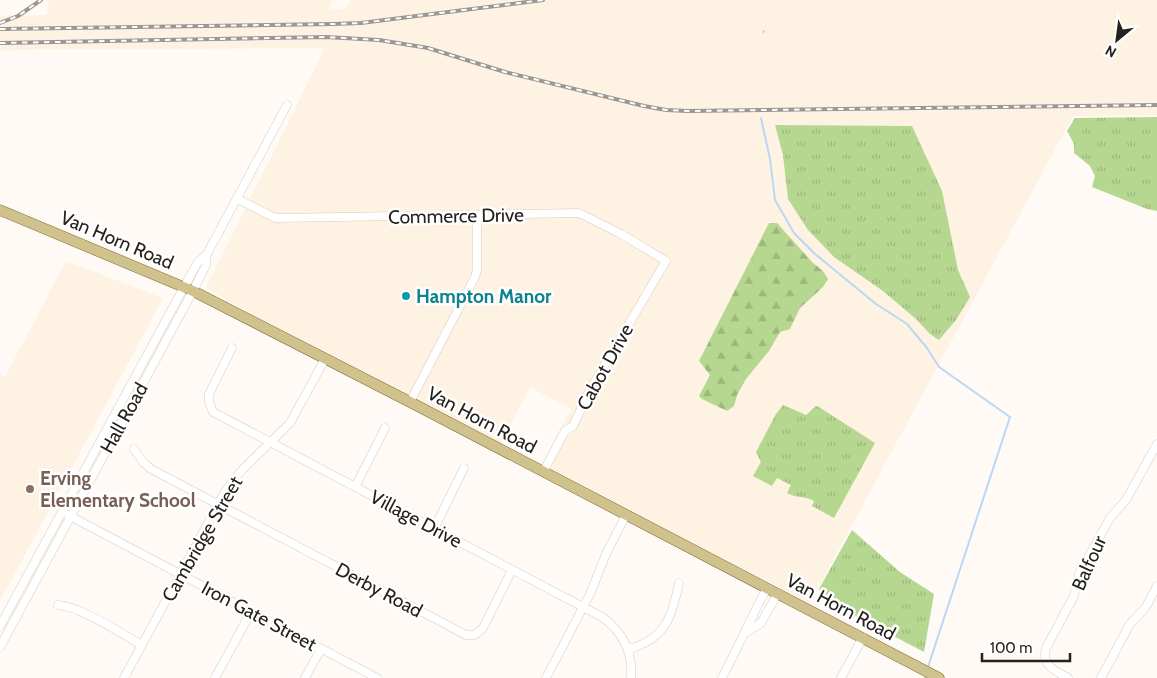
<svg xmlns="http://www.w3.org/2000/svg" width="1157" height="678" viewBox="0 0 1157 678" font-family="Cabin,sans-serif">
<style>
.built{fill:#fef2e3}
.grass{fill:url(#grass-tufts)}
.forest{fill:url(#forest-firs)}
.lines{fill:none;stroke-linecap:round;stroke-linejoin:round}
.stream{stroke:#bdd7f2;stroke-width:2}
.minor-casing{stroke:#d6ccc1;stroke-width:9}
.major-casing{stroke:#806f34;stroke-width:11}
.minor{stroke:#fff;stroke-width:8}
.major{stroke:#d0c28d;stroke-width:10}
.rail-casing{stroke:#9b9793;stroke-width:4}
.rail{stroke:#fff;stroke-width:2;stroke-dasharray:5.5;stroke-linecap:butt}
.culture-dot{fill:#0f9aa8;stroke:#fff;stroke-width:2}
.education-dot{fill:#8d6e63;stroke:#fff;stroke-width:2}
.labels{text-anchor:middle;dominant-baseline:central;stroke-width:5;stroke-linejoin:round;paint-order:stroke}
.street-label{font-size:19px;fill:#25211d;stroke:#fff}
.culture-label{font-size:19px;font-weight:bold;fill:#0d838f;stroke:#fff;text-anchor:start}
.education-label{font-size:19px;font-weight:bold;fill:#785e54;stroke:#fff;text-anchor:start}
</style>
<defs>
<pattern id="grass-tufts" width="24" height="20" patternUnits="userSpaceOnUse" patternTransform="scale(1.25)"><rect width="24" height="20" fill="#b6d790"/><path d="M3 7l-1-3M5 7V3M7 7l1-3M15 17l-1-3M17 17v-4M19 17l1-3" fill="none" stroke="#9cb87c"/></pattern>
<pattern id="forest-firs" width="22" height="20" patternUnits="userSpaceOnUse" patternTransform="scale(1.25)"><rect width="22" height="20" fill="#b6d790"/><path d="M5 1l3.5 6h-7zM16 11l3.5 6h-7z" fill="#9cb87c"/></pattern>
</defs>
<rect width="100%" height="100%" fill="#fffaf6"/>
<g class="built">
<polygon points="49,0 333,0 328,10 346,9 351,0 1157,0 1157,115 1073,116 810,603 541,466 571,409 530,387 500,444 270,325 206,288 325,48 0,50 0,16 47,15"/>
<polygon points="66,261 163,298 0,601 0,374 5,377"/>
</g>
<g class="grass">
<polygon points="1157,117 1157,211 1147,209 1092,187 1095,176 1090,166 1074,153 1074,144 1067,131 1075,118"/>
<polygon points="775,125 912,126 942,191 958,270 970,297 956,320 939,340 930,334 916,319 883,291 834,257 808,230 788,199 783,155"/>
<path d="M783 405 806 415 816 406 819 407 875 443 834 518 812 506 814 501C805 496 796 498 787 493L791 485 777 478 772 486 753 476 761 462 756 452 776 414Z"/>
<polygon points="852,530 900,572 934,594 924,652 832,604 819,589"/>
</g>
<polygon class="forest" points="769,223 777,223 812,262 823,271 828,279 823,287 800,308 790,329 780,332 769,351 746,379 737,395 734,406 727,411 702,399 699,396 710,375 699,361"/>
<g class="lines">
<g class="stream">
<polyline points="763,32 764,31"/>
<polyline points="761,118 770,159 775,200 794,233 815,254 876,304 907,324 927,348 939,367 1010,417 928,667"/>
<polyline points="925,678 925,677"/>
</g>
<defs>
<g id="minor">
<polyline points="238,199 275,218 579,213 621,234 666,261 590,390 573,426 565,431 543,472"/>
<path d="M232 348 209 394V402L213 412 602 617C623 632 633 653 631 678"/>
<polyline points="410,402 475,277 477,270 477,216"/>
<polyline points="134,449 143,462 151,469 466,635 475,635 483,628 512,570"/>
<polyline points="355,487 385,428"/>
<polyline points="68,515 377,678"/>
<polyline points="434,529 464,468"/>
<path d="M58 605C82 607 120 633 142 645"/>
<polyline points="0,626 184,287 198,262 207,254 287,105"/>
<polyline points="745,633 761,623 778,593"/>
<polyline points="0,647 193,291 206,265 207,254"/>
<path d="M628 649C665 640 672 617 679 583"/>
<polyline points="124,678 226,490 242,470 290,423 325,359"/>
<polyline points="215,678 251,612"/>
<polyline points="305,678 321,649"/>
<polyline points="546,678 590,594 606,554 626,515"/>
<path d="M722 678C738 648 751 617 767 588"/>
<polyline points="841,678 863,637"/>
<path d="M1068 678C1055 671 1041 665 1046 648L1074 596 1079 574 1110 518 1126 500 1157 444"/>
<polyline points="1101,678 1130,624 1146,607 1157,586"/>
</g>
<polyline id="major" points="0,210 193,291 410,402 939,678"/>
</defs>
<use href="#minor" class="minor-casing"/>
<use href="#major" class="major-casing"/>
<use href="#minor" class="minor"/>
<use href="#major" class="major"/>
<defs>
<g id="rail">
<polyline points="0,23 18,16 41,0"/>
<polyline points="0,29 333,24 361,23 543,0"/>
<polyline points="0,43 326,37 379,40 428,48 505,72 644,106 666,110 688,111 1157,105"/>
</g>
</defs>
<use href="#rail" class="rail-casing"/>
<use href="#rail" class="rail"/>
</g>
<circle class="culture-dot" cx="406" cy="296" r="5"/>
<circle class="education-dot" cx="30" cy="489" r="5"/>
<g class="labels">
<g class="street-label">
<text transform="translate(456 216) rotate(-1)">Commerce Drive</text>
<text transform="translate(117 240) rotate(23)">Van Horn Road</text>
<text transform="translate(605 367) rotate(-61)">Cabot Drive</text>
<text transform="translate(124 418) rotate(-61)">Hall Road</text>
<text transform="translate(482 420) rotate(28)">Van Horn Road</text>
<text transform="translate(416 519) rotate(28)">Village Drive</text>
<text transform="translate(202 539) rotate(-60)">Cambridge Street</text>
<text transform="translate(1089 563) rotate(-66)">Balfour</text>
<text transform="translate(379 590) rotate(28)">Derby Road</text>
<text transform="translate(841 607) rotate(28)">Van Horn Road</text>
<text transform="translate(259 616) rotate(28)">Iron Gate Street</text>
</g>
<g class="culture-label">
<text x="416" y="296">Hampton Manor</text>
</g>
<g class="education-label">
<text x="40" y="478">Erving<tspan x="40" dy="22">Elementary School</tspan></text>
</g>
</g>
<g transform="translate(1117 40) rotate(209)" stroke="#ffffff" stroke-width="4" paint-order="stroke">
<path d="M0-4L9 19L0 12L-9 19Z" fill="#25211d"/>
<text y="-8" font-size="14" font-weight="bold" text-anchor="middle" fill="#25211d">N</text>
</g>
<path d="M982 653v8h88v-8" fill="none" stroke="#25211d" stroke-width="2.5"/>
<text x="990" y="653" font-size="15" fill="#25211d" stroke="#ffffff" stroke-width="4" paint-order="stroke">100 m</text>
</svg>
